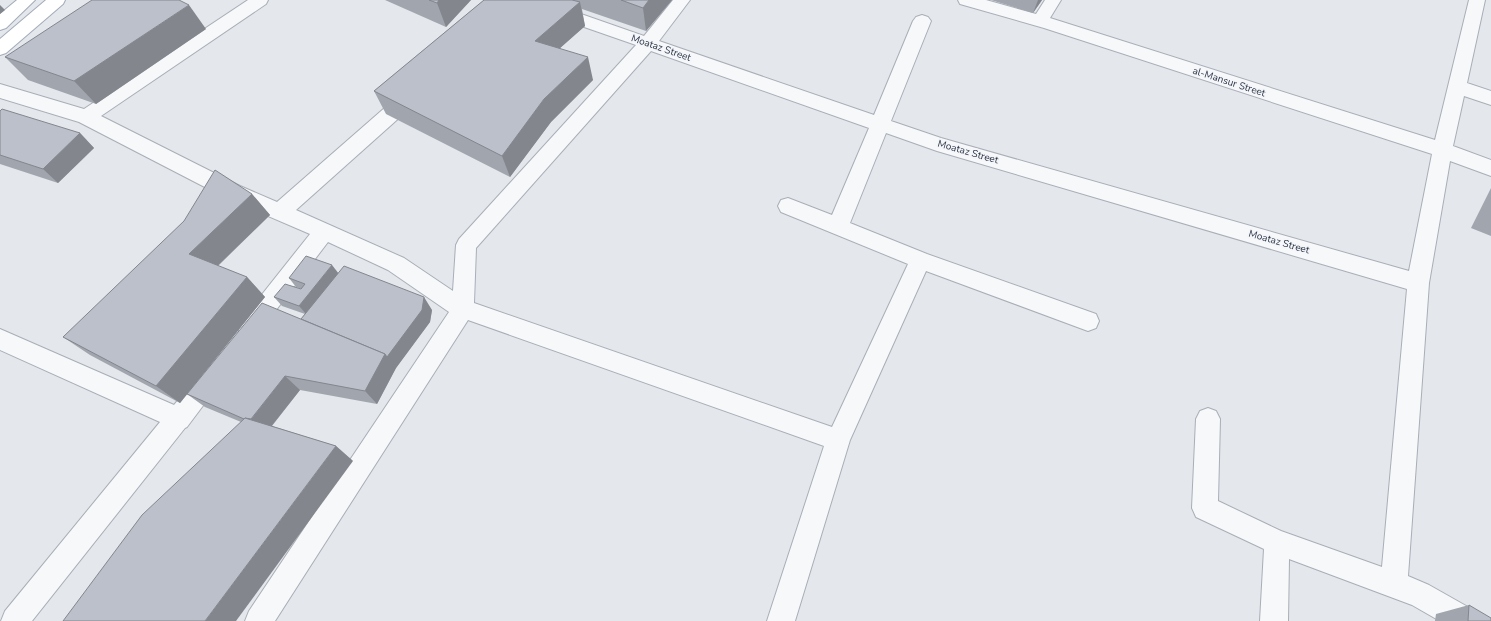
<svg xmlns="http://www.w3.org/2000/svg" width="1491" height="621" viewBox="0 0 1491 621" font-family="'Nunito Sans',sans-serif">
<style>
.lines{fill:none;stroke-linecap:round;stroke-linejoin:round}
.minor-casing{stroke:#a9aeb7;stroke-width:2}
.major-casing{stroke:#a3abb8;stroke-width:2}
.minor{fill:#f7f8fa;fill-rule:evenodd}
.major{fill:#fff;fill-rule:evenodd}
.wall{fill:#a1a5ae}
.shaded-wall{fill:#83868d}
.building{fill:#bbc0ca;stroke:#83868d}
.labels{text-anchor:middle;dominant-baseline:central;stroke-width:3.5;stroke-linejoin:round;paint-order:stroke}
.street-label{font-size:10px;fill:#2b3445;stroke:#f4f6f9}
</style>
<rect width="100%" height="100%" fill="#e4e7ec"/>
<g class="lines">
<defs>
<g id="minor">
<path d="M248 0H268L266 4 101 116 240 186 277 202 404 91 411 89 418 91 420 96 418 101 296 210 404 258 453 291 456 245 459 239 636 45 518 4 516 0H541L644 36 673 0H690L659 41 874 115 913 21 916 17 922 15 928 17 931 21 891 121 941 138 1409 271 1432 154 1044 28 960 4 958 0H986L1036 14 1045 0H1061L1050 18 1435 140 1469 0H1485L1467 83 1491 91V105L1464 96 1453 146 1491 160V176L1450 161 1429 283 1408 576 1429 585 1475 611 1479 621H1440L1412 605 1289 559 1288 621H1260L1264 549 1196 517 1192 508 1196 419 1200 411 1208 408 1216 411 1220 419 1218 501 1281 531 1382 567 1407 289 937 151 886 133 850 223 927 254 1096 314 1099 321 1096 328 1088 331 926 271 850 440 795 621H767L824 446 468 320 275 621H245L249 611 449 312 388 270 328 242 257 335 249 338 241 335 238 328 241 321 310 234 226 198 79 122 0 98V84L84 109ZM651 51 869 128 832 215 788 198 781 200 778 206 781 212 908 264 832 427 474 303 476 248Z"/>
<polygon points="0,329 174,405 204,369 212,366 220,369 224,376 220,383 187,427 185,428 32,621 1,621 5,611 160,422 0,350"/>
</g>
<g id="major">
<polygon points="17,0 35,0 6,28 0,30 0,14"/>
<polygon points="46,0 65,0 63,4 6,53 0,55 0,39"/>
</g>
</defs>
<use href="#minor" class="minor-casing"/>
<use href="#major" class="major-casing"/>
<use href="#minor" class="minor"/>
<use href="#major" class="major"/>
</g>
<g class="wall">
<polygon points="385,0 471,0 446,27"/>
<polygon points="484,0 672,0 646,31 582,9 585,26 560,48 593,80 551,122 510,177 386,114 374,91"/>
<polygon points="991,0 1042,0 1033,13"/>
<polygon points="206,29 96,104 28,80 5,57"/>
<polygon points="0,111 80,133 94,148 58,183 0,164"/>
<polygon points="1491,188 1491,236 1471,228"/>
<polygon points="252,194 270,215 218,266 247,277 265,297 180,403 90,355 63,337"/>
<polygon points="338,273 432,310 430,322 396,368 377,404 300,390 272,426 336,446 353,461 241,422 205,407 187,394 301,319 305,314 282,306 274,297 302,289 296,287 289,278"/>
<polygon points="1469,605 1491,621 1435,621 1436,614"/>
</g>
<g class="shaded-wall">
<polygon points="439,0 471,0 446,27 437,3"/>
<polygon points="649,0 672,0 646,31 643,8"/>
<polygon points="1038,0 1042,0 1033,13"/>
<polygon points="580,2 585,26 542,64 535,41"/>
<polygon points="0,5 5,10 0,14"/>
<polygon points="189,5 206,29 96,104 74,81"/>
<polygon points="588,57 593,80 551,122 510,177 502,156 544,99"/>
<polygon points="80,133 94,148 58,183 43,169"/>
<polygon points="252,194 270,215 209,274 189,254"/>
<polygon points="332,265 339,274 307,315 299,306"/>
<polygon points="247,277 265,297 180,403 156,386"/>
<polygon points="424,297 432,310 430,322 396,368 377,404 365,391 385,354"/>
<polygon points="285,376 300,390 266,433 250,421"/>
<polygon points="336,446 353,461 236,621 205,621"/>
</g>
<g class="building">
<polygon points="92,0 179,0 189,5 74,81 5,57"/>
<polygon points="429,0 439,0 437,3"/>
<polygon points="484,0 572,0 580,2 535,41 588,57 544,99 502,156 374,91"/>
<polygon points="621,0 649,0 643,8"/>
<polygon points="2,109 80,133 43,169 0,155 0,111"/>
<polygon points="215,170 252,194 189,254 247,277 156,386 63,337 184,221"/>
<polygon points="306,256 332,265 299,306 274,297 285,284 301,289 305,284 289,278"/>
<polygon points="344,266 424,297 422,310 387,357 385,354 301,319"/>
<polygon points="262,303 385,354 365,391 285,376 251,419 245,418 244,419 187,394"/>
<polygon points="245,418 336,446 205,621 63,621 142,515"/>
<polygon points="1469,605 1491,618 1491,621 1468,621"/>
</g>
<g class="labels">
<g class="street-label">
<text transform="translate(661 48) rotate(19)">Moataz Street</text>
<text transform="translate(1229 82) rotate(18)">al-Mansur Street</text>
<text transform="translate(968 152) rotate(16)">Moataz Street</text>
<text transform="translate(1279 242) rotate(16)">Moataz Street</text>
</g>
</g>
</svg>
